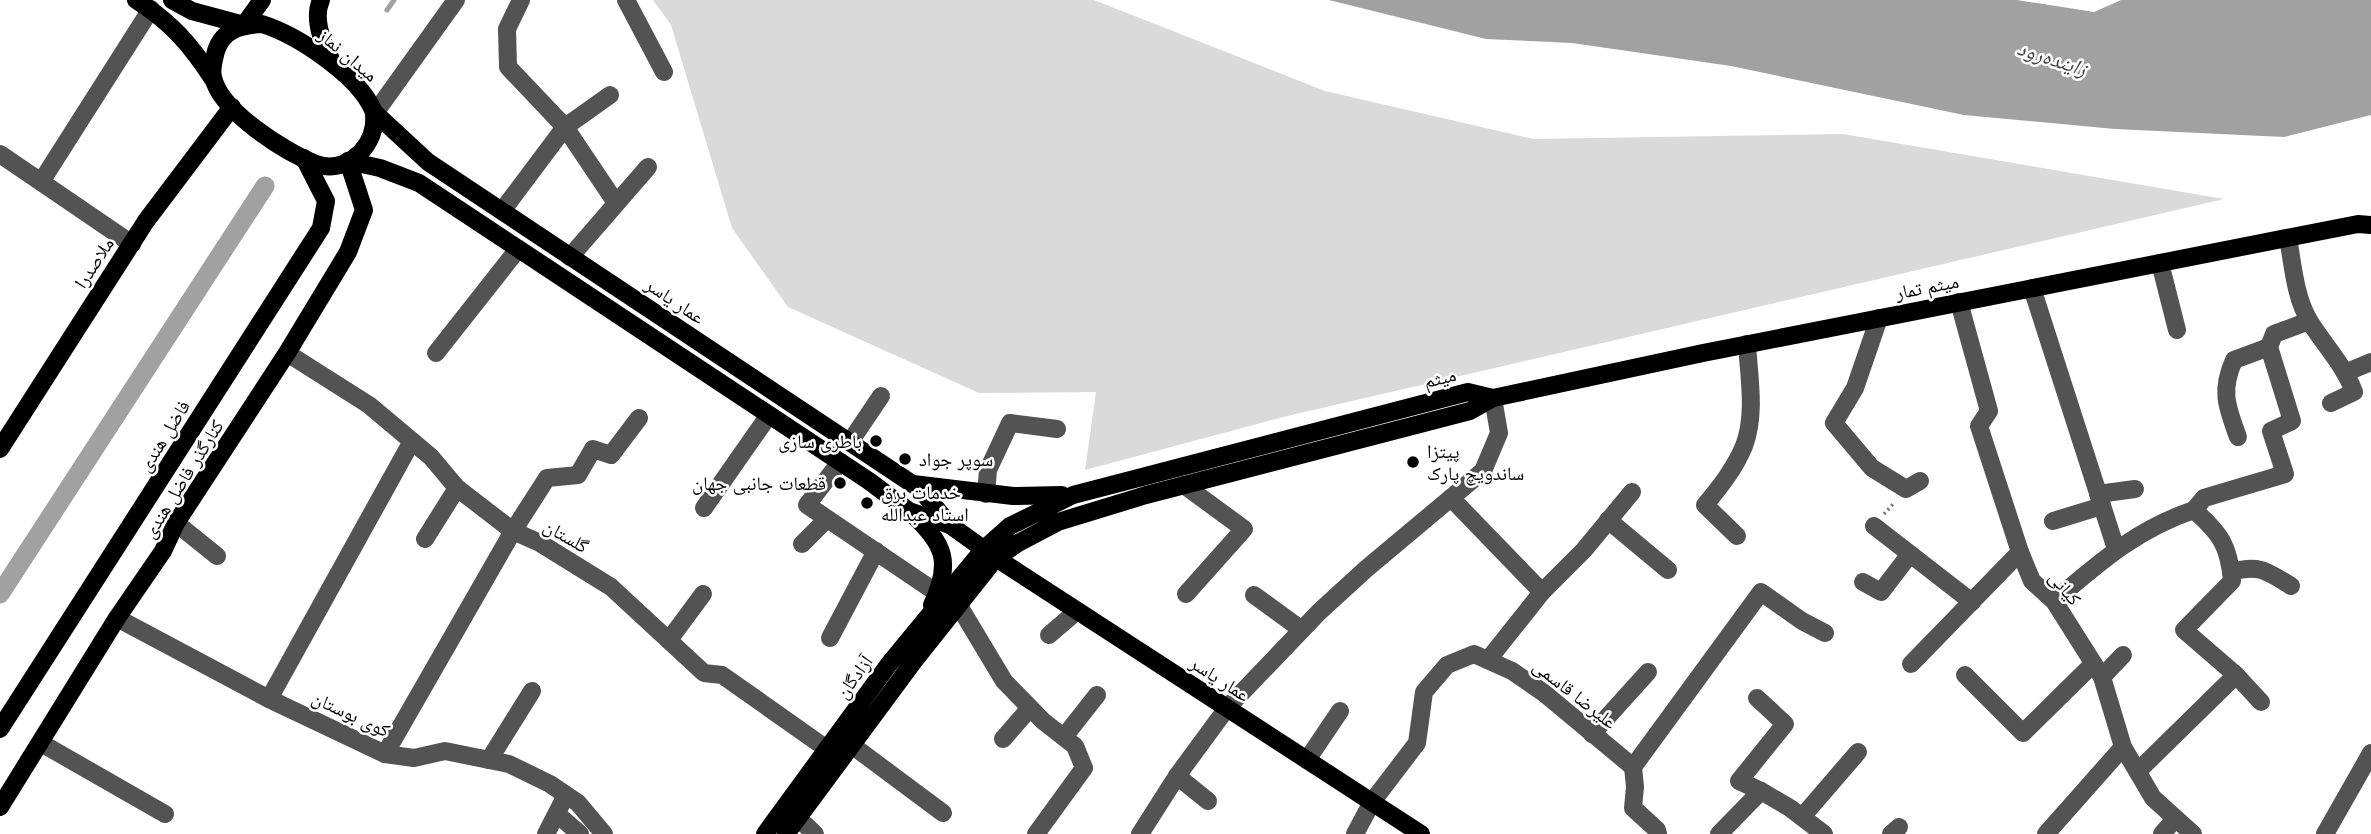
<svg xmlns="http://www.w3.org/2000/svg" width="2371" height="834" viewBox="0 0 2371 834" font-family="Inter,'Noto Naskh Arabic',sans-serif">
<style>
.green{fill:#dadada}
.water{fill:#a1a1a1}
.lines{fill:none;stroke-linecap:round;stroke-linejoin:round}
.stream{stroke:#a1a1a1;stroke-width:5}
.canal{stroke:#a1a1a1;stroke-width:19}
.path{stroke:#757575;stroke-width:3.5;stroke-dasharray:2 3.5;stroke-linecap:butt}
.minor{stroke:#535353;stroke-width:18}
.major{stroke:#000;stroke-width:18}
.poi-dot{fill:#000;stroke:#fff;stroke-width:2.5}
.labels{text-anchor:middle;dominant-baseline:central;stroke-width:5;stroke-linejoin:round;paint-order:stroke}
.street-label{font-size:19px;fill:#000;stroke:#fff}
.poi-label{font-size:19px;fill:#000;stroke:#fff;text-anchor:start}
.water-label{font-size:21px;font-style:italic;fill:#424242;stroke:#fff}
</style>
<rect width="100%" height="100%" fill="#fff"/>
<polygon class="green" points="653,0 1094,0 1325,91 1534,139 1843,134 2224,199 1283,417 1085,470 1096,392 979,393 788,307 732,228 671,25"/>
<polygon class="water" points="1329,0 2017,0 2094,12 2121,0 2371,0 2371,115 2284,137 2115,129 1964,115 1731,66 1572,43 1486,39"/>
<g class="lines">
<polyline class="stream" points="387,10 394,0"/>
<polyline class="canal" points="0,594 265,186"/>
<polyline class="path" points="1884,514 1895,502"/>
<g class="minor">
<polyline points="521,0 507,29 508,67 565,127 616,203"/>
<polyline points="626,0 664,72"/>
<polyline points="375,113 456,0"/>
<polyline points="0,154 132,244"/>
<polyline points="41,182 151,9"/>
<polyline points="502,211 565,127 610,95"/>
<path d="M2288 238C2293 265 2295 298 2310 322 2325 346 2344 365 2354 392L2331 403"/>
<polyline points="570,257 648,167"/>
<polyline points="2160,263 2177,330"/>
<polyline points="2032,288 2116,549"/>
<polyline points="1959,302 1989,411 1979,426 2020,552 2032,581 2054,601 2102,677 2123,747 2153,798 2193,834"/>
<polyline points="1879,318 1855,388 1834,423 1872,468 1906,489 1920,481"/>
<polyline points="287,353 369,405 431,457 457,488 513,531 540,543 611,587 704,673 722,675 827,749"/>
<polyline points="436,353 518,249"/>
<polyline points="2347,372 2371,362"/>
<path d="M2238 437C2227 407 2220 391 2234 360L2269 347"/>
<polyline points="850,442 881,396"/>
<polyline points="840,462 807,505 937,593"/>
<polyline points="1184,485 1244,529 1186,594"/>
<polyline points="986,494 988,470 1010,423 1057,429"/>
<polyline points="2098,494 2135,489"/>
<polyline points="1451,498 1542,592"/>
<polyline points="704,508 769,415"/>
<polyline points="2194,510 2204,498 2285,474 2271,431 2292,421 2269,347 2274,334 2309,321"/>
<polyline points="1608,520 1668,570"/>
<polyline points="2053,521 2102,506"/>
<polyline points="176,523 217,556"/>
<polyline points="1874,526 1972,602"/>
<path d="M1737 536 1705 505C1720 487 1735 468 1744 446 1756 415 1749 377 1747 344"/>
<polyline points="425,539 457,488"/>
<polyline points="802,544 827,519"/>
<path d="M2231 572C2259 564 2267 571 2291 586"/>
<polyline points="1863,582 1881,592 1910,554"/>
<polyline points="1254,595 1302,630"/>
<path d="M2054 601C2100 562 2137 529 2194 510 2221 534 2229 546 2232 581L2184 630 2236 675 2261 702"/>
<polyline points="959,606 1004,681 1043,721 1075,746 1084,768 1036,834"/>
<polyline points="117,618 269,699 385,754 414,758 445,751 509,764 550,784 578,803 604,834"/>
<polyline points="1049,635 1077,611"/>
<polyline points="830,638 876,551"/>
<polyline points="669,640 703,594"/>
<polyline points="1488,660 1542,592 1584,550 1632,492"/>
<polyline points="1911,664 2020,552"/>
<polyline points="1965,675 2023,733 2093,664"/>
<polyline points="2102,677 2123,655"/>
<polyline points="1757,698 1785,724 1739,781 1761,791"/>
<polyline points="269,699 412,441"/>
<polyline points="1592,734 1648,672"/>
<polyline points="1064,737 1097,695"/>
<polyline points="1003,739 1030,708"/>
<polyline points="41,743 165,814"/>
<polyline points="853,746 943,813"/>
<polyline points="385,754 513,531 547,478 578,475 593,449 611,455 639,418"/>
<polyline points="489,760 532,691"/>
<polyline points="1307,760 1340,711"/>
<polyline points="1633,767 1761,592 1802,621 1825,633"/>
<polyline points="2138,771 2236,675"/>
<polyline points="1177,776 1208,801"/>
<polyline points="557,814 580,834"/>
<polyline points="1802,817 1858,752"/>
<polyline points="798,818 815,834"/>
<polyline points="546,834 566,795"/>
<polyline points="1140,834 1177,776 1227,708 1319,612 1366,569 1483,471 1499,433 1493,398"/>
<polyline points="1355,834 1372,802 1417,743 1424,692 1447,665 1474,654 1512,671 1544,693 1633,767 1635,787 1633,808 1657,830 1658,834"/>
<polyline points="1719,834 1761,791 1790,808 1824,834"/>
<polyline points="1891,834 1899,827"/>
<polyline points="2046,834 2123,747"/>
<polyline points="2162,834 2175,819"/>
<polyline points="2325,834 2371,753"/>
</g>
<g class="major">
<path d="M136 0C172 23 190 44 213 79"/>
<polyline points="172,0 192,11 244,25"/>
<path d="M321 0C312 20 324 47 334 65"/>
<path d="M262 24C297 35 358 75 373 110 375 115 374 120 374 125 370 152 343 174 316 164 285 152 220 111 213 77 211 69 214 59 216 51 223 29 242 25 262 24Z"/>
<polyline points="244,25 262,0"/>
<polyline points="375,113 428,162 920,489 950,525 996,558 1421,834"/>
<polyline points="348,161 380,168 419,183 869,481 909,511 950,525"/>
<polyline points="1493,398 1703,353 2358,224 2371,225"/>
<polyline points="0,449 146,221 232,107"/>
<polyline points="913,484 1013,496 1062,495"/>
<path d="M911 513C945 544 952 562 932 605"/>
<polyline points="0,729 321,228 326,201 304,158"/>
<polyline points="0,807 117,618 163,551 176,523 287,353 348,252 364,210 348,161"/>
<polyline points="765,834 889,664 983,550 1010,526 1073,495 1468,392 1493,398 1470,411 1146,495 1058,522 1018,543 996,558 914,661 786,834"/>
</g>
</g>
<g class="poi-dot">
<circle cx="876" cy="441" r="7"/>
<circle cx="905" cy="459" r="7"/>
<circle cx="1413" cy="462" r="7"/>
<circle cx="840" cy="483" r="7"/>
<circle cx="867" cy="503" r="7"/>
</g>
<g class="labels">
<g class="street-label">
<text transform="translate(348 55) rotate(40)">میدان نماز</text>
<text transform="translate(94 263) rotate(-57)">ملاصدرا</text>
<text transform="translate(1927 287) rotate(-11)">میثم تمار</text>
<text transform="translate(675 301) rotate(34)">عمار یاسر</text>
<text transform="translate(1440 378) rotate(-14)">میثم</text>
<text transform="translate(164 436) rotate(-58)">فاضل هندی</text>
<text transform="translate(183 479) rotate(-58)">کنارگذر فاضل هندی</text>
<text transform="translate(566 536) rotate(30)">گلستان</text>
<text transform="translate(2065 588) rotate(51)">کیانی</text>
<text transform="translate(854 677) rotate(-54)">آزادگان</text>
<text transform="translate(1220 679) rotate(33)">عمار یاسر</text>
<text transform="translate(1575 694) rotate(38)">علیرضا قاسمی</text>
<text transform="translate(351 714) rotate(25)">کوی بوستان</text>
</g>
<g class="poi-label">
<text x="862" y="441" text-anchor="end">باطری سازی</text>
<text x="1427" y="451">پیتزا<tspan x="1427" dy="22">ساندویچ پارک</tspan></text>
<text x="919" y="459">سوپر جواد</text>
<text x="826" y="483" text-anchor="end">قطعات جانبی جهان</text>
<text x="881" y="492">خدمات برق<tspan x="881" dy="22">استاد عبدالله</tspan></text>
</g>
<g class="water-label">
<text transform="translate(2052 58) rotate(18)">زاینده‌رود</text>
</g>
</g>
</svg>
